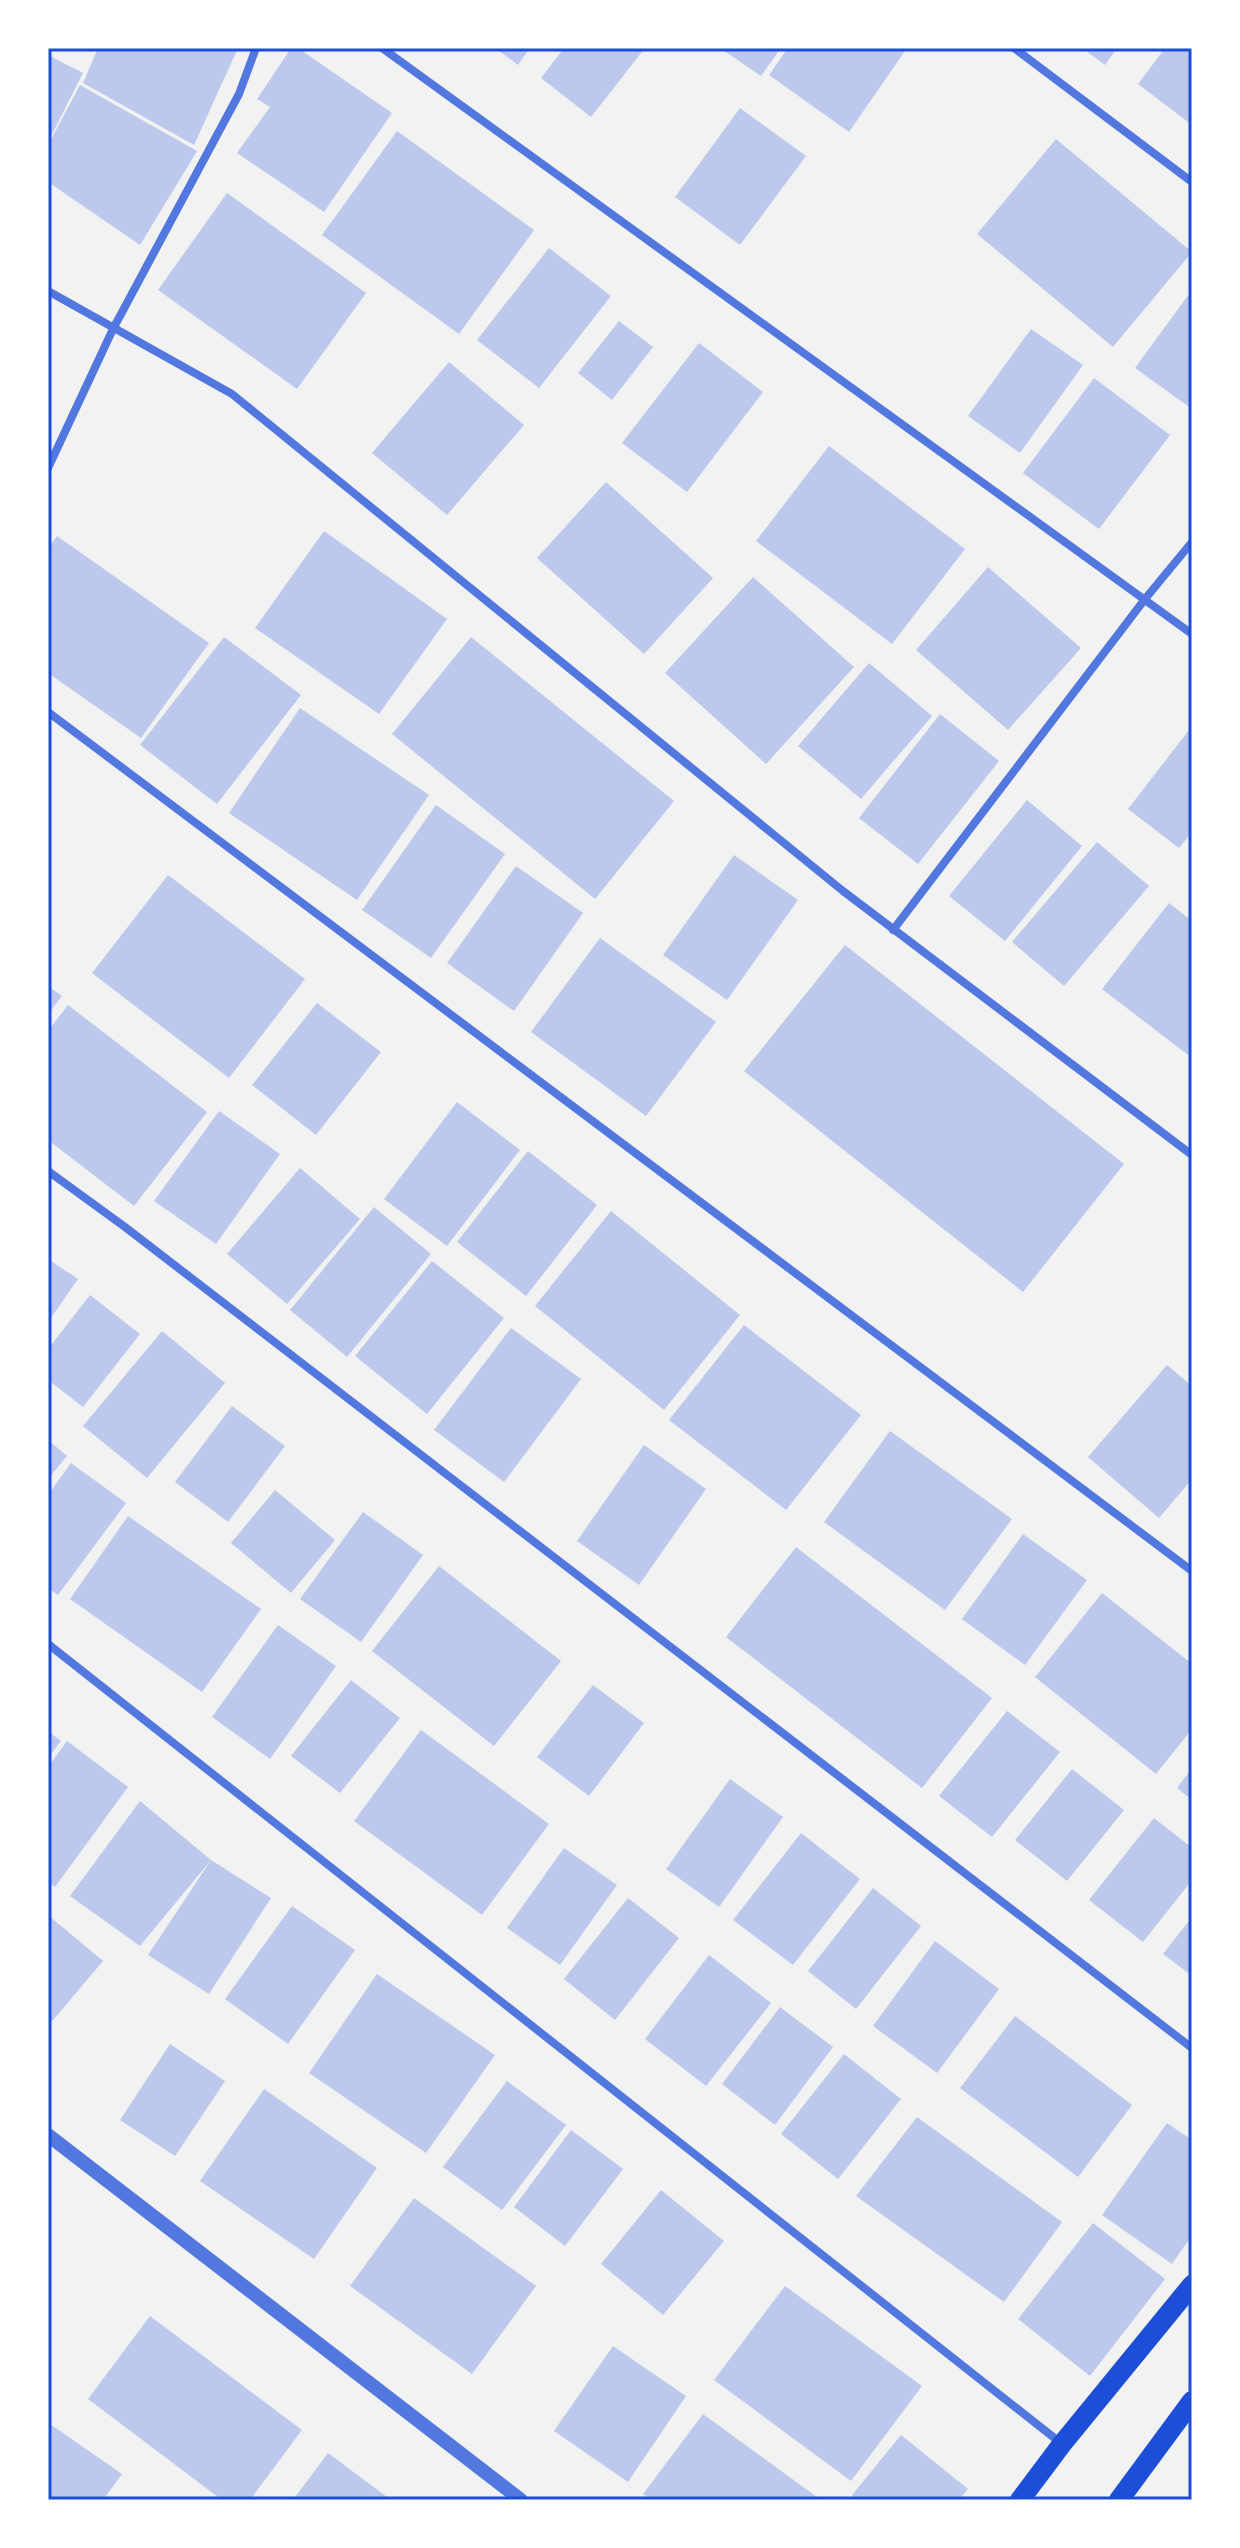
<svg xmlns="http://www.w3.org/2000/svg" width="1240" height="2548" viewBox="0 0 1240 2548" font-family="Arial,sans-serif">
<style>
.building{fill:#bdc9ec}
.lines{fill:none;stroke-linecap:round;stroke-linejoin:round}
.minor{stroke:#5277de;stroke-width:8}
.tertiary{stroke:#5277de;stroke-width:14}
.primary{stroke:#1d4ed8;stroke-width:20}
.neatline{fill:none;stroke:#1d4ed8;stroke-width:3}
</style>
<rect width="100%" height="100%" fill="#f2f2f2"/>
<g class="building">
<polygon points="98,48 238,48 194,145 83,83"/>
<polygon points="291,48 298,48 392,113 324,212 237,153 270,107 257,99"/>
<polygon points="495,48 530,48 518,65"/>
<polygon points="564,48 645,48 591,117 541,78"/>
<polygon points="720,48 781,48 761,76"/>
<polygon points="788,48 907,48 849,132 769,75"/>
<polygon points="1082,48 1117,48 1105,65"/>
<polygon points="1165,48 1192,48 1192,125 1138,84"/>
<polygon points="48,55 83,73 48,142"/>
<polygon points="80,85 197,151 140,245 48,182 48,145"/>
<polygon points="740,108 806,156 740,245 675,197"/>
<polygon points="397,131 534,230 459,334 322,235"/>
<polygon points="1056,139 1192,252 1113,347 977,234"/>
<polygon points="227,193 366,293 297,389 158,290"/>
<polygon points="549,248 611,296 539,388 477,340"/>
<polygon points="1192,290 1192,409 1135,368"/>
<polygon points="619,321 653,347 612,400 578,373"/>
<polygon points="1031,329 1083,365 1020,453 968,416"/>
<polygon points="699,343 763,392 687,492 622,443"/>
<polygon points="449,362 524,425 447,515 372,453"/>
<polygon points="1094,378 1170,435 1099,529 1023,473"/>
<polygon points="829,446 965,549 892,644 756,541"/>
<polygon points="606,482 713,578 644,654 537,558"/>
<polygon points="324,531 447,619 379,714 255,628"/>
<polygon points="57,536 209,643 141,738 48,673 48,549"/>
<polygon points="988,567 1081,648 1008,730 916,650"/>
<polygon points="753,577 854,667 766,764 665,673"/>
<polygon points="224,637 301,695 217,804 140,745"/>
<polygon points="471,637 674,801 595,899 392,734"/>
<polygon points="869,663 932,716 861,799 798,746"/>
<polygon points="300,708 429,795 357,900 229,813"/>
<polygon points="940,714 999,761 918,864 859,818"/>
<polygon points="1192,726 1192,832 1179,848 1128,809"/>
<polygon points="1027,800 1082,846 1005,941 949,896"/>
<polygon points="436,805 505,854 431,958 362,910"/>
<polygon points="1097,842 1149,886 1064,986 1012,942"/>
<polygon points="734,855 798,900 727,1000 663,955"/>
<polygon points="516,866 583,913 514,1011 447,963"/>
<polygon points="168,875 305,979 229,1078 92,973"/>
<polygon points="1169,903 1192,921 1192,1058 1102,989"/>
<polygon points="600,938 716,1022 646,1116 531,1032"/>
<polygon points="845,945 1124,1164 1023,1292 744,1071"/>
<polygon points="48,986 62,996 48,1014"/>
<polygon points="317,1003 381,1052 316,1135 252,1085"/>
<polygon points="68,1005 207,1112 134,1206 48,1140 48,1031"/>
<polygon points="457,1102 520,1150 447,1246 384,1199"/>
<polygon points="219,1111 280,1154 216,1244 154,1201"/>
<polygon points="528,1151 597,1205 526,1296 457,1242"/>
<polygon points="300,1168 360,1219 287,1304 227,1254"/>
<polygon points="374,1207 431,1254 347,1357 290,1310"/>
<polygon points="611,1211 740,1315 664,1410 535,1306"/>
<polygon points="48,1259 78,1279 48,1322"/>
<polygon points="432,1261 504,1318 427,1414 355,1356"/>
<polygon points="90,1295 140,1334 83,1407 48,1380 48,1349"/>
<polygon points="744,1325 861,1415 786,1510 669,1420"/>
<polygon points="511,1328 581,1379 504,1482 434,1430"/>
<polygon points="162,1331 225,1383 147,1478 83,1426"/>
<polygon points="1167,1365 1192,1386 1192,1479 1159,1518 1088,1457"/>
<polygon points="232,1406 285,1446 228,1522 175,1482"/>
<polygon points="890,1431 1012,1519 945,1610 824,1522"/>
<polygon points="48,1440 67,1456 48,1479"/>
<polygon points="644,1445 706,1489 639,1585 577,1541"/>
<polygon points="71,1463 126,1503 58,1595 48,1588 48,1495"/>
<polygon points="275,1490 335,1540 291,1593 231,1543"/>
<polygon points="363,1512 423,1555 361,1642 300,1599"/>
<polygon points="128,1516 261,1609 202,1692 70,1599"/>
<polygon points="1023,1534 1087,1580 1025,1665 962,1619"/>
<polygon points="796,1547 992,1698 922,1788 726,1637"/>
<polygon points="439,1566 561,1661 494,1746 372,1651"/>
<polygon points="1102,1593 1192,1664 1192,1729 1156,1774 1035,1677"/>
<polygon points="278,1625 336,1666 270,1759 212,1717"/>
<polygon points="351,1680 400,1718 340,1793 291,1756"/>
<polygon points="593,1685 644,1723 589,1796 537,1757"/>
<polygon points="1007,1711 1060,1752 992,1837 939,1796"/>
<polygon points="421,1730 549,1824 482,1915 354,1821"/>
<polygon points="48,1731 61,1741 48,1758"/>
<polygon points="67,1741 128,1787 55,1887 48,1882 48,1767"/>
<polygon points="1192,1768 1192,1800 1177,1788"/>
<polygon points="1072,1769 1124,1810 1067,1881 1015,1840"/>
<polygon points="730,1779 783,1817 719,1907 666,1869"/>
<polygon points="140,1801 211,1860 140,1946 70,1896"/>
<polygon points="1154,1818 1192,1848 1192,1880 1143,1942 1089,1900"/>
<polygon points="801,1833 860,1879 793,1965 733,1920"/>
<polygon points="564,1848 617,1885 560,1965 507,1928"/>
<polygon points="211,1860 271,1898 209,1994 148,1955"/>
<polygon points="873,1888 921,1926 856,2009 808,1971"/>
<polygon points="628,1898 679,1938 615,2020 564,1979"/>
<polygon points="292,1906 355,1950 288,2044 225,1999"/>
<polygon points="48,1915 103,1961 48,2026"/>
<polygon points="1192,1917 1192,1976 1163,1954"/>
<polygon points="935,1941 999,1989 937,2073 873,2026"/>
<polygon points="709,1955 771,2003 706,2086 645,2039"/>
<polygon points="377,1974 495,2055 426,2153 309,2073"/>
<polygon points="780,2007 833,2047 775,2125 722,2084"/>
<polygon points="1015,2016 1132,2105 1078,2177 960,2088"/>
<polygon points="170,2044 225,2081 175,2156 120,2120"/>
<polygon points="844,2054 901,2099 838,2179 781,2134"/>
<polygon points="507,2081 566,2125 502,2210 443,2167"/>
<polygon points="264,2089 377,2168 314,2259 200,2181"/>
<polygon points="917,2117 1062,2222 1004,2302 856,2196"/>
<polygon points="1167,2123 1192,2140 1192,2235 1172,2264 1102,2215"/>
<polygon points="571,2130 623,2169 565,2246 514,2207"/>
<polygon points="661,2190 724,2241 663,2315 601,2264"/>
<polygon points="414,2198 536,2286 472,2374 350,2286"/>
<polygon points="1093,2223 1165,2279 1090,2376 1018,2319"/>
<polygon points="785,2286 922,2386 851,2481 714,2380"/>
<polygon points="150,2316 302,2430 250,2500 222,2500 88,2399"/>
<polygon points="613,2346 686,2396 628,2482 554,2431"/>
<polygon points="703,2414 821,2500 651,2500 643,2494"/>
<polygon points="50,2424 122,2474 103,2500 48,2500"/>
<polygon points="901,2435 968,2489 959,2500 858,2500 852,2495"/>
<polygon points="328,2453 391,2500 293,2500"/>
</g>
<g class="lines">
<g class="minor">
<polyline points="382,48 1192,634"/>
<polyline points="1014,48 1192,182"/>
<polyline points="48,291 232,394 843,891 1192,1155"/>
<polyline points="48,468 113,329 239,94 256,48"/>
<polyline points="48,712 1192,1571"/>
<polyline points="893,930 1145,599 1192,542"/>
<polyline points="48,1171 125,1227 1192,2048"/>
<polyline points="48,1644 1062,2444"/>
</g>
<polyline class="tertiary" points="48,2135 521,2500"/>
<g class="primary">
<polyline points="1020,2500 1062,2444 1192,2285"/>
<polyline points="1119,2500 1192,2401"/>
</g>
</g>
<rect width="1240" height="2548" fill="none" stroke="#ffffff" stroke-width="100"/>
<rect x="50" y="50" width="1140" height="2448" class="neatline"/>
</svg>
